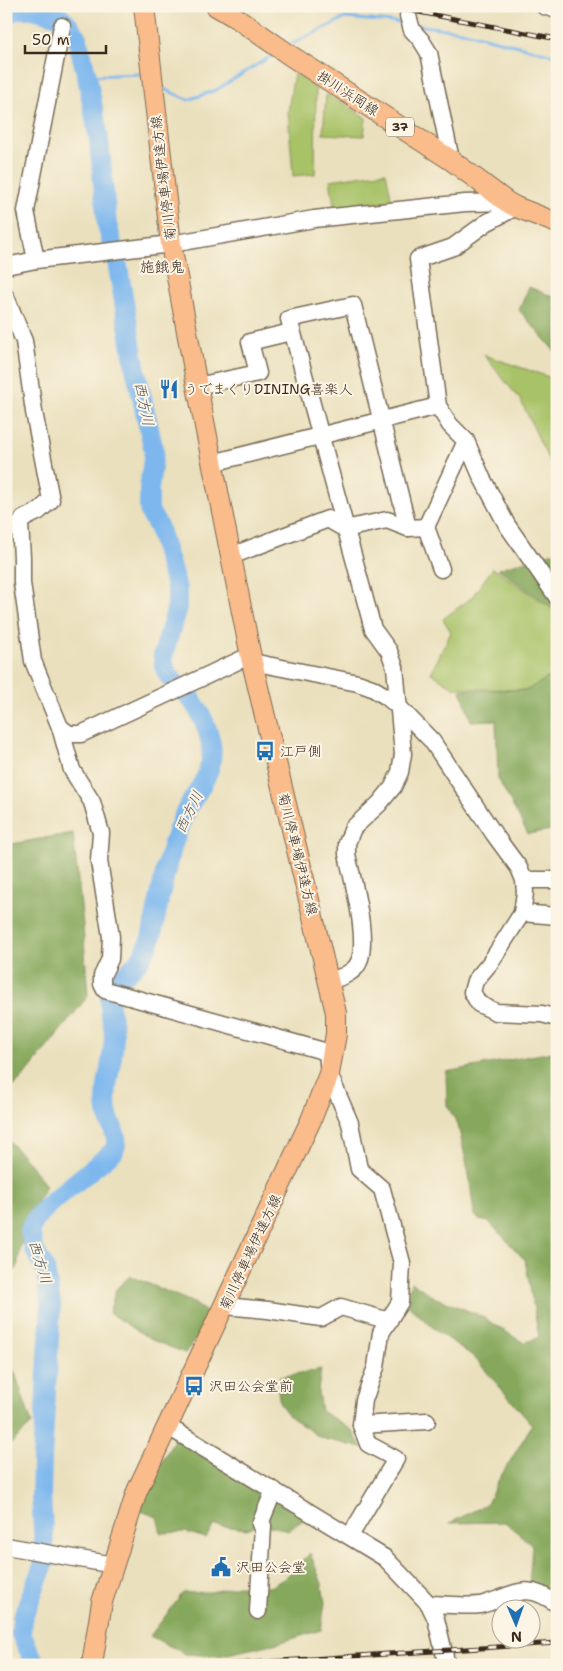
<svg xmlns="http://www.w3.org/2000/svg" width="563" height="1671" viewBox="0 0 563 1671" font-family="'Shantell Sans','Klee One',sans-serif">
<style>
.green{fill:#a8c268;stroke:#727643}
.forest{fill:#86a85c;stroke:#60693d}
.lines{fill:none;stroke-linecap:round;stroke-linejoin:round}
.stream{stroke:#7db7ee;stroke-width:3}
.river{stroke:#7db7ee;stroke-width:20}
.minor-casing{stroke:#786a56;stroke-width:19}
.major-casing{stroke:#786a56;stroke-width:22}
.minor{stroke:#fff;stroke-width:16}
.major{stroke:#fabc8b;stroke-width:20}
.rail-casing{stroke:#3b2a1e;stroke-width:5}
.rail{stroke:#fcf5e5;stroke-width:3;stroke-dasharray:9;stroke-linecap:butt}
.labels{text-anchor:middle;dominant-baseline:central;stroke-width:4;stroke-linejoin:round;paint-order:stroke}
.shield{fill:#fcf5e5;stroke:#75675a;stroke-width:1}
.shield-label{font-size:12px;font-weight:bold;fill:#3b2a1e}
.street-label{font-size:14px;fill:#3b2a1e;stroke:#fcf5e5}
.poi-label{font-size:14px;fill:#3b2a1e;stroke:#fcf5e5;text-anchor:start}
.neighbourhood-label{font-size:15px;fill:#3b2a1e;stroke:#fcf5e5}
.water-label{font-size:15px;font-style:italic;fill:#4f545c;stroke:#fcf5e5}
</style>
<rect width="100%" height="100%" fill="#fcf5e5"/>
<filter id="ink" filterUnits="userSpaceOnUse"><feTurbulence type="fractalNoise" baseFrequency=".02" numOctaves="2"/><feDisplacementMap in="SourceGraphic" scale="10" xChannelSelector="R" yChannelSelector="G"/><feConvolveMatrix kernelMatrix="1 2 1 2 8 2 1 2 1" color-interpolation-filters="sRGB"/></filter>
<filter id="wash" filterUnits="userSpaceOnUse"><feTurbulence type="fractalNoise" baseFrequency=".0096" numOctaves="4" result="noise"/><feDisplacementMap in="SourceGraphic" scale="20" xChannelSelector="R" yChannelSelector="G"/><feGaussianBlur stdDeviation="1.12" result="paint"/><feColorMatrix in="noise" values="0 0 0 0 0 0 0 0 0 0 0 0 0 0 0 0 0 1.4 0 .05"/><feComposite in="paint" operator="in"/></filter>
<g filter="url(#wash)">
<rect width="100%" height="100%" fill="#eae0bd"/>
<g class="green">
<polygon points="294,72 316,89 315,174 293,176 288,112"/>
<polygon points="326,95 347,105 366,118 364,136 323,134"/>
<polygon points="386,172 392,202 335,210 330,180"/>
<polygon points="484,355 549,377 557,394 557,478 521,401"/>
<polygon points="493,568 557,612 557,673 527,690 455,688 431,673 451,632 443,619 471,598"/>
</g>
<g class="forest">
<polygon points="529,287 557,298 557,354 519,310"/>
<polygon points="557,551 557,611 498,569"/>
<polygon points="557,673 557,829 528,834 498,779 496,720 471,721 461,690 527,690"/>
<polygon points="73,833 83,925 88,996 21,1080 6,1092 6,845"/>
<polygon points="557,1051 557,1600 529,1586 532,1545 505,1522 450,1523 487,1504 498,1481 532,1425 474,1357 436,1330 407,1305 411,1282 436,1298 479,1315 524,1343 539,1337 525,1260 489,1222 479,1220 474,1214 469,1175 458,1125 447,1105 446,1072"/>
<polygon points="6,1138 25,1158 46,1186 25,1222 17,1268 6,1277"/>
<polygon points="130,1276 194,1303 206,1312 198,1336 185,1353 152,1340 109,1313 116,1289"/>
<polygon points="6,1358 15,1373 32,1424 6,1448"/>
<polygon points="321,1369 318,1391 321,1411 352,1430 362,1448 321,1438 290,1417 280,1404 278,1391 280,1377"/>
<polygon points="175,1438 259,1493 307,1517 289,1530 260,1524 247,1529 214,1525 206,1538 185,1532 161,1533 157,1517 136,1509"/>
<polygon points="310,1553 322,1584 325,1603 321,1630 278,1643 218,1656 185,1654 150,1636 183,1593 211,1592 238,1586 270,1587 285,1578"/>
</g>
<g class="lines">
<g class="stream">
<polyline points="416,25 461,31 557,56"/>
<polyline points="288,46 345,18 405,23"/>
<polyline points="87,76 140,74 144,76"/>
<polyline points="160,87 188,100 216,90 276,53"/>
</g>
<path class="river" d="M6 14 18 9H33L56 15 63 19 69 25 77 38 87 76 99 140 107 224 118 267 136 372 154 451 149 489V507L150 513 158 526 177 589V607L163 656C164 680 178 683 191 699 201 712 208 729 211 744 215 770 200 787 188 807 168 845 160 897 151 939 147 947 144 956 138 962 127 974 114 981 110 998 108 1010 114 1023 114 1036 114 1061 103 1086 107 1112 110 1127 121 1136 114 1151L48 1205 35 1220 30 1230 34 1249 45 1269 51 1305 42 1460 41 1496 45 1561 22 1619 21 1634 35 1663"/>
</g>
</g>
<g filter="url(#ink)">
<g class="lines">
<defs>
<g id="minor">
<polyline points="544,6 557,10"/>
<polyline points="408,16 412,30 421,40 429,53 451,160"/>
<polyline points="516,207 486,223 453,247 418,259 438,406 450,425 466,441 482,478 507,525 557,597"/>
<polyline points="36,260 26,211 62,26"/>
<polyline points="6,266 36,260 171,244 314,219 465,203 507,202"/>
<polyline points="6,297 24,341 34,412 51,500 39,511 23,519 20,524 22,557 22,583 33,661 60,727 69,734 81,734 251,655"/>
<polyline points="197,386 258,373 250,342 291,332"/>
<polyline points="212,463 438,406"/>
<polyline points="231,556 328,519 345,529 387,520 408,528 426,527"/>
<polyline points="441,569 426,527 466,441"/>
<polyline points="252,662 358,683 372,688 387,697 399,707 432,741 494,834 519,868 524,880 525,893 522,913 490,963 475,981 472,992 479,1004 496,1012 542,1014 557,1018"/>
<polyline points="60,727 72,770 92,802 101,833 99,861 111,937 110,959 102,976 102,984 105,990 327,1052 329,1074 350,1123 359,1169 382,1189 402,1263 400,1302 381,1333 376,1367 364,1400 361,1425 368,1444 396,1459 350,1536"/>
<polyline points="524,880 557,880"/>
<polyline points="522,913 557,916"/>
<path d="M329 981C339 978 349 975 356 967 372 947 352 879 347 854V843L353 828 379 804 393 787 400 772 403 754 395 667 389 651 373 629 289 319 353 305 408 528"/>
<polyline points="225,1306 268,1310 321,1318 341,1307 389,1321"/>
<polyline points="361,1425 427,1421"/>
<polyline points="167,1426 385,1558 429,1604 436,1619 447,1665"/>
<polyline points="6,1546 114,1565"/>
<path d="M429 1604C443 1604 467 1607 480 1605 514 1597 523 1579 557 1604"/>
<polyline points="258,1611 263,1526 260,1524 274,1490"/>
</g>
<g id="major">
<polyline points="216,6 238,19 291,56 451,160 507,202 516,207 557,223"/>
<polyline points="92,1664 102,1602 137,1491 311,1120 329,1074 336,1034 336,1013 252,662 197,386 171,244 144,6"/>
</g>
</defs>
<use href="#minor" class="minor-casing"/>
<use href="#major" class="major-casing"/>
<use href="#minor" class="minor"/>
<use href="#major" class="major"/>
<defs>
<g id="rail">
<polyline points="388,6 557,39"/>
<polyline points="218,1665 557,1643"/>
</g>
</defs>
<use href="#rail" class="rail-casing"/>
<use href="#rail" class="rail"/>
</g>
</g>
<defs>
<symbol id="restaurant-bare" viewBox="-9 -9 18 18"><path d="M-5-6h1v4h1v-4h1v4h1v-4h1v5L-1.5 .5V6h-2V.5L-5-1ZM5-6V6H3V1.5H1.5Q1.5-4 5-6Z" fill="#1f6fb2" stroke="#fcf5e5" stroke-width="2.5" paint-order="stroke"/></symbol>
<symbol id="bus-bare" viewBox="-9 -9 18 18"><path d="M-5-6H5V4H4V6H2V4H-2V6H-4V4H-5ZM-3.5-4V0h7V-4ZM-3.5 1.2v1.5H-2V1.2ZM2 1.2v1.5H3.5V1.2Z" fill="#1f6fb2" stroke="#fcf5e5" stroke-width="2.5" paint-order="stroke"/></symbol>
<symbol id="civic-bare" viewBox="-9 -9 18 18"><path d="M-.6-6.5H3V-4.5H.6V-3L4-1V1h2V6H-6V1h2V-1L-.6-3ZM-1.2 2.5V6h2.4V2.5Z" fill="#1f6fb2" stroke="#fcf5e5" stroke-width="2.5" paint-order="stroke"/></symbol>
</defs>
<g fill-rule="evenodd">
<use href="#restaurant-bare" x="155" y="375" width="28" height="28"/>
<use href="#bus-bare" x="251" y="737" width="28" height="28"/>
<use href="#bus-bare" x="180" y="1372" width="28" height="28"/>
<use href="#civic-bare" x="207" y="1553" width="28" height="28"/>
</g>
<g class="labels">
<rect class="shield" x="386" y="117.5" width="28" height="19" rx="4"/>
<g class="shield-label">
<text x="400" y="127">37</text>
</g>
<g class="street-label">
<text transform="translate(348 93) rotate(33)">掛川浜岡線</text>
<text transform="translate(163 178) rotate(-97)">菊川停車場伊達方線</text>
<text transform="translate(298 854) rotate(76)">菊川停車場伊達方線</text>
<text transform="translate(250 1252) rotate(-65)">菊川停車場伊達方線</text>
</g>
<g class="poi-label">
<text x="184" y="389">うでまくりDINING喜楽人</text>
<text x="280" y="751">江戸側</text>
<text x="209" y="1386">沢田公会堂前</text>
<text x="236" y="1567">沢田公会堂</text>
</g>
<g class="neighbourhood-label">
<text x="162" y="267">施餓鬼</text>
</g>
<g class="water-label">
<text transform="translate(144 404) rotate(78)">西方川</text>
<text transform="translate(189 812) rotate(-64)">西方川</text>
<text transform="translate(40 1262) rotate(73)">西方川</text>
</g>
</g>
<rect width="563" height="1671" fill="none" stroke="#fcf5e5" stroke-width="25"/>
<g transform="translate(516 1624) rotate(178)"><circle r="24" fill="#fcf5e5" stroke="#afa495"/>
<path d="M0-4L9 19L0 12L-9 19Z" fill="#1f6fb2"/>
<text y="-8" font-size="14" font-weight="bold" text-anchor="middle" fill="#3b2a1e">N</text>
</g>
<path d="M25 45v8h81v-8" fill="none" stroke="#3b2a1e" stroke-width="2.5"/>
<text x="32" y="45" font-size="15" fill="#3b2a1e" stroke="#fcf5e5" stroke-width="4" paint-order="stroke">50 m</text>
</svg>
